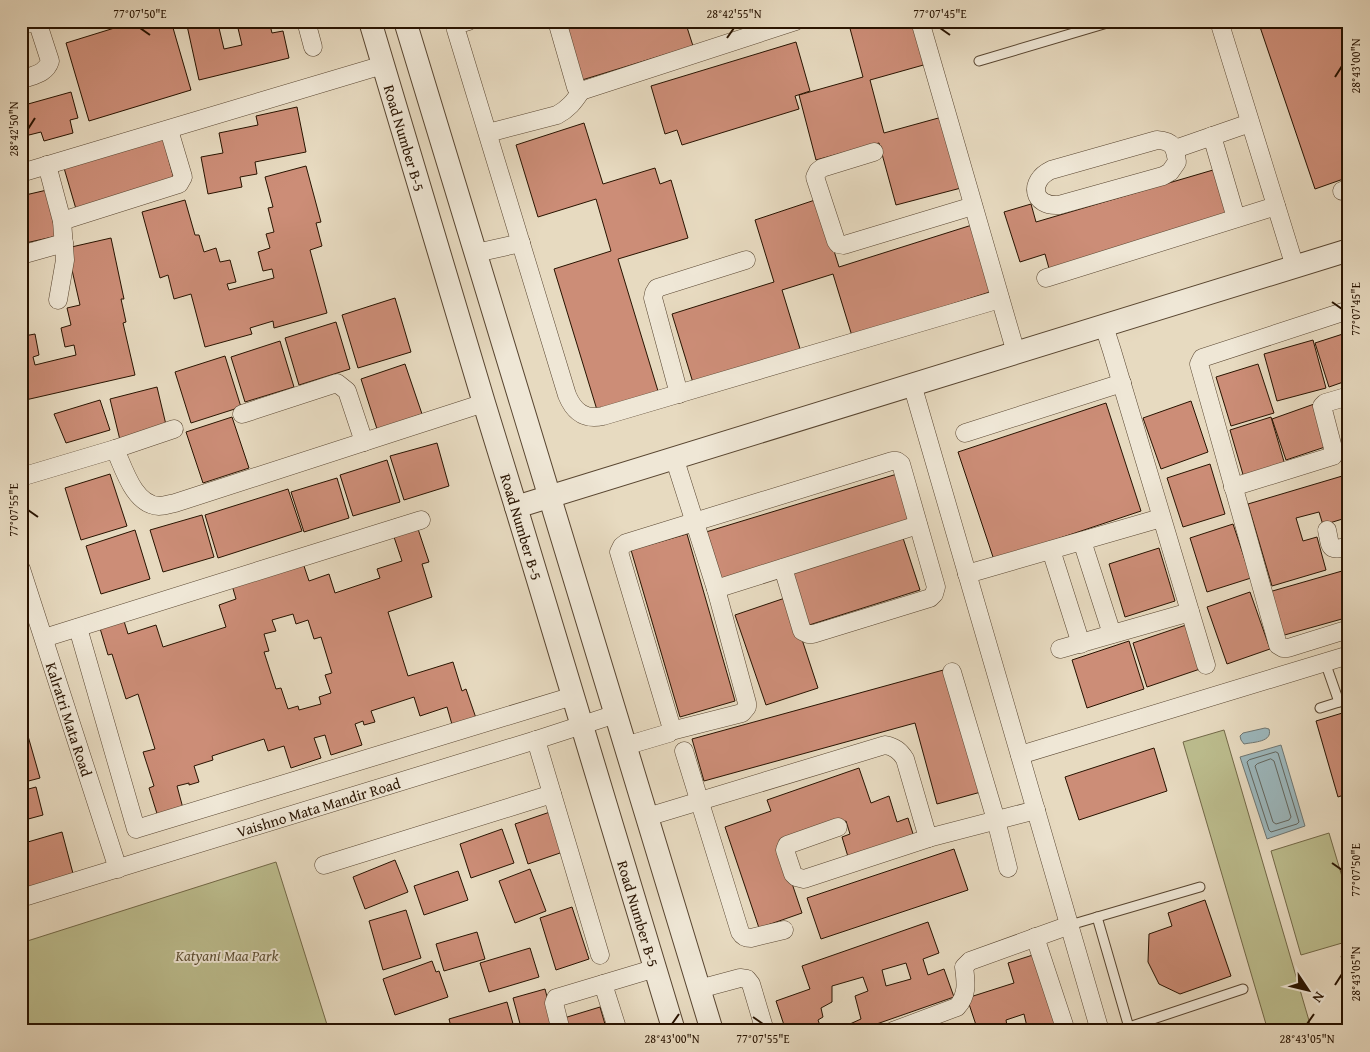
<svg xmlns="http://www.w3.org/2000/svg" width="1370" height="1052" viewBox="0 0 1370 1052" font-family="'Gentium Book Plus',serif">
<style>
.green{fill:#bcbd8e;stroke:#726847}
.water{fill:#9cb8be;stroke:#6e7672}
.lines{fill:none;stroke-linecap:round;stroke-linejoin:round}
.shore{stroke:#62665f;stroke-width:1}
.building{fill:#cc8d77;stroke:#281300;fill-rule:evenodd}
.service-casing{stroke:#584530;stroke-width:11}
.minor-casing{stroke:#584530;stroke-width:19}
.tertiary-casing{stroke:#584530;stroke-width:24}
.service{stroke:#efe7d6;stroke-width:9}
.minor{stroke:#efe7d6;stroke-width:18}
.tertiary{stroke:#efe7d6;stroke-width:22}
.ticks{fill:none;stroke:#281300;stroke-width:2}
.labels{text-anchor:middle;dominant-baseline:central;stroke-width:4;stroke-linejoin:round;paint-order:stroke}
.street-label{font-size:15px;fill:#281300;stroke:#efe7d6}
.park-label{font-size:15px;font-style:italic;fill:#5c4e32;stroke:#efe7d6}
.neatline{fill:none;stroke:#281300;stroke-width:2}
.ticks-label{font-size:12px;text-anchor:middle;fill:#281300}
</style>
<rect width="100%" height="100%" fill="#e7dac0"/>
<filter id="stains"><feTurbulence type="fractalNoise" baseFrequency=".004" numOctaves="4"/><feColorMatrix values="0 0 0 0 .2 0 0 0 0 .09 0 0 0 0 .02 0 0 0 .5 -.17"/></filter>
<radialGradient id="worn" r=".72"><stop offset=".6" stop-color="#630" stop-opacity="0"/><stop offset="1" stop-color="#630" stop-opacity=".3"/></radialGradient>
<g class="green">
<polygon points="1224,730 1310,1024 1287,1031 1268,1031 1183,742"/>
<polygon points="1329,833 1349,900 1349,941 1301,955 1271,851"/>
<polygon points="276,862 329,1031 21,1031 21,943"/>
<polygon points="1349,954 1349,984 1341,956"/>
</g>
<g class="water">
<path d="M1265 728 1269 729C1273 742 1254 742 1244 744L1241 740 1240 736 1243 733Z"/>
<polygon points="1281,745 1305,826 1267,839 1240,757"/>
</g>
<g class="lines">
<g class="shore">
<polygon points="1276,752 1278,753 1299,822 1297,824 1271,832 1269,830 1247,762 1249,760"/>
<polygon points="1271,759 1274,761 1291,817 1289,820 1276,824 1273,822 1255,766 1257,764"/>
</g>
</g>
<g class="building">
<polygon points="137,21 171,21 191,90 89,121 66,43"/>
<path d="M186 21H269L272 33 283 31 289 58 199 80ZM237 24 242 45 224 49 219 28Z"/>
<polygon points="570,21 685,21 693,46 582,80 565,23"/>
<polygon points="848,21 916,21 927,64 870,80 884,133 942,117 961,188 896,205 879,143 816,160 799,95 863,77"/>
<polygon points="1258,21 1349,21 1349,177 1315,189"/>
<polygon points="796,42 810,91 795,96 799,109 682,145 677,130 665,134 651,86"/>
<polygon points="71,92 78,118 70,120 73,133 44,141 41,132 21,137 21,106"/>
<polygon points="297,107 306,152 255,162 257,174 240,177 242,187 208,194 201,157 223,153 219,133 258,125 256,116"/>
<polygon points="584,123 603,184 655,168 660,184 671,180 688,238 618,259 658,391 597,410 554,269 611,251 596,199 538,217 516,145"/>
<polygon points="163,138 174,179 76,209 64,168"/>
<polygon points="306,166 321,222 316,223 322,246 310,250 327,313 274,328 273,321 250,328 252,334 205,347 191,294 174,299 168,275 160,278 142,212 185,200 195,235 199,235 204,252 216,248 220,262 230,260 236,282 227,284 229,290 274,278 272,269 263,271 258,252 270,248 266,234 274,232 268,208 273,207 265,177"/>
<polygon points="1213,170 1228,218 1050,272 1045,254 1020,262 1004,212 1031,204 1036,222"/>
<polygon points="47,190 57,236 21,244 21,196"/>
<polygon points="818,199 839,267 972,225 993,291 852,336 833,274 782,290 801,352 694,386 672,314 774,282 755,220"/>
<polygon points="111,238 124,299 121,299 126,322 123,323 135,375 21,401 21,324 24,336 35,334 39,355 33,357 35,365 76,355 74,345 65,347 61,328 71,325 67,308 80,305 67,248"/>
<polygon points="395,298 411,352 358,368 342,315"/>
<polygon points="336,322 350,369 299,385 285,338"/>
<polygon points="1349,332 1349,380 1329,387 1315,343"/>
<polygon points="1313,340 1326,388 1277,401 1264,354"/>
<polygon points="280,341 294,387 245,402 231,357"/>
<polygon points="225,356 241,407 191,423 175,372"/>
<polygon points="405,364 422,414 377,429 361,379"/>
<polygon points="1258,364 1274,413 1231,426 1216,377"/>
<polygon points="157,387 167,429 120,440 110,399"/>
<polygon points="100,400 110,430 66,443 54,414"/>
<polygon points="1191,401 1208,452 1161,469 1143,418"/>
<polygon points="1106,403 1141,511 994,560 958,452"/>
<polygon points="1317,403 1331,445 1286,460 1272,419"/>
<polygon points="232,417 249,468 203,483 186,432"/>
<polygon points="1271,417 1285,465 1244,478 1230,430"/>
<polygon points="437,443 449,486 404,500 390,456"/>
<polygon points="387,460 400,502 353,516 340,475"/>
<polygon points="1210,464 1225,514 1183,527 1167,478"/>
<polygon points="110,474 127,526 81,540 65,488"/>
<polygon points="897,474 913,526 722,585 706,532"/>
<polygon points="1349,474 1349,517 1323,525 1319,512 1296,518 1303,541 1317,537 1326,570 1272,586 1248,504"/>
<polygon points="337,478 349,518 304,532 291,492"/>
<polygon points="288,489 302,531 218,558 205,515"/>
<polygon points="202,515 214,557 163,572 150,530"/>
<path d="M416 523 429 562 422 564 432 597 388 612 408 676 453 662 462 691 466 689 477 721 453 728 447 707 420 716 414 697 371 711 375 722 364 725 363 721 355 724 362 745 331 755 325 735 314 738 321 758 291 768 284 746 268 751 264 739 212 756 213 760 194 766 199 782 189 785V783L177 786 184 812 159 820 149 788 154 786 143 752 155 749 138 694 126 699 112 654 108 655 99 625 123 618 128 634 156 625 163 647 226 627 219 605 236 599 231 582 302 560 309 581 329 574 335 593 380 578 377 569 402 561 392 531ZM293 614 296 624 308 620 314 639 321 637 332 673 325 675 331 693 319 697 321 704 299 710 298 706 288 709 281 688 276 689 264 652 269 651 264 634 276 631 272 620Z"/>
<polygon points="1233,524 1251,578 1207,592 1190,538"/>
<polygon points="135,530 150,579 101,594 86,546"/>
<polygon points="687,534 735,701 680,717 631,550"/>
<polygon points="903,538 920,590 806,626 790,574"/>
<polygon points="1159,548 1175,601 1125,617 1109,564"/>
<polygon points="1349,569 1349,617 1281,636 1269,592"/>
<polygon points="1250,592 1270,649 1227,664 1207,607"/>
<polygon points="788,597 818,688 766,705 735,615"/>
<polygon points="1189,624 1203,668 1147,687 1133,643"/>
<polygon points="1129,641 1144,689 1087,708 1072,660"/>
<polygon points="947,669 981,792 937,804 915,723 704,781 692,739"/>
<polygon points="21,696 26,714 21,716"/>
<polygon points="1349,711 1349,793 1338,797 1316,721"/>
<polygon points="26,729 40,778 21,783 21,730"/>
<polygon points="1154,748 1167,791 1079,820 1065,777"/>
<polygon points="859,768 871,803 889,796 897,822 908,818 914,837 849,860 842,837 850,834 846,821 779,845 802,913 759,928 725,827 771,811 767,800"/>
<polygon points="36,787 43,815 21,821 21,791"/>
<polygon points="550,812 563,852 528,864 515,824"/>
<polygon points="502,829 514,863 471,878 460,844"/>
<polygon points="62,832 75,881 21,896 21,844"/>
<polygon points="954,849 968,890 821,939 807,898"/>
<polygon points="395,860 408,892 365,909 353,877"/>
<polygon points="530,869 546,911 515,923 499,881"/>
<polygon points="458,871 468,900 424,915 414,886"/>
<polygon points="1205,900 1231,976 1180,994 1159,984 1148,962 1149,934 1172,926 1168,913"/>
<polygon points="572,907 589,959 556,970 540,918"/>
<polygon points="406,910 421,958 383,970 369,921"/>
<path d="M928 922 939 953 923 959 928 975 944 969 954 997 868 1027 870 1031H842L841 1028 861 1019 855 996 868 991 863 977 832 986V1002L821 1008 823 1017 818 1020 822 1031H786L776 1001 810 989 802 966ZM906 963 911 979 886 986 882 970Z"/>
<polygon points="477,932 485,959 444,971 436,944"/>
<polygon points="530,948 539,977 489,992 480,963"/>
<polygon points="1039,953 1063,1031 1028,1031 1024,1014 1006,1020 1008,1031 978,1031 967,998 1014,983 1008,963"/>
<polygon points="432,961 436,972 439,971 448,997 395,1015 383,979"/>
<polygon points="545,989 556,1031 522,1031 513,998"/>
<polygon points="507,1002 515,1031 452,1031 449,1019"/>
<polygon points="600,1007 607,1031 568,1031 564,1018"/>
</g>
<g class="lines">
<defs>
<g id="service">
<polyline points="979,61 1114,21"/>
<polyline points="1325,662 1339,702 1349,699"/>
<polyline points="1320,708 1339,702"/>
<polyline points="1097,917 1130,1031"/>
<polyline points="1070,925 1200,887"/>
<polyline points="1129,1027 1243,989"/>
</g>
<g id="minor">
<polyline points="306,21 313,47"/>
<path d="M469 21 459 24 456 30 567 395C574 412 585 420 603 416L1000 299"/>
<polyline points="557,21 576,87 581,91 796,21"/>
<polyline points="920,21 1016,353"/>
<polyline points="1219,21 1295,267"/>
<polyline points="21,26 34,21"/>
<path d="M21 80C33 75 46 74 50 61L37 21"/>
<path d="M488 133 557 115C568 109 574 102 581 91"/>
<polyline points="1212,136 1236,218"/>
<path d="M1157 140C1173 141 1175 147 1177 162L1170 172 1163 176 1059 205C1032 207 1028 181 1051 170Z"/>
<polyline points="1175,149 1250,123"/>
<polyline points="874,152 822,168 818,171 815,177 836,241 838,244 844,245 973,206"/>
<polyline points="47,165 62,221 65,260 58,300"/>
<polyline points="21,173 383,65"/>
<polyline points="1342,191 1349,189"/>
<polyline points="62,221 179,184 183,177 169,130"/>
<polyline points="476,253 521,243"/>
<polyline points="21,255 64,243"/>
<polyline points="1046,278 1276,206"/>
<polyline points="1349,310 1202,358 1199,364 1278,645 1283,648 1288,648 1349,629"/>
<polyline points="1104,326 1112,351 1206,665"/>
<polyline points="912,384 1100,1031"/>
<polyline points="679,394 653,298 654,293 657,288 746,260"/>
<polyline points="242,414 337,383 347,391 364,442"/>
<polyline points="965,433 1122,383"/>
<polyline points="115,449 174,429"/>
<path d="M21 477 115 449C124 469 134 505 159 506 164 506 170 504 175 503L484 403"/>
<polyline points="1233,487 1333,456 1334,452 1322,406 1325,403 1349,396"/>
<path d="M1327 530C1331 548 1328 552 1349 546"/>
<polyline points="1082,541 1112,634"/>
<polyline points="1051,550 1081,644"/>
<path id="s1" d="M21 569 118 869"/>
<polyline points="967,574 1161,518"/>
<polyline points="716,589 918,525"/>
<polyline points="78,628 136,829 573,696"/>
<polyline points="44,638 421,520"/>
<polyline points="1060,649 1190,612"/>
<polyline points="952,672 996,820 1008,868"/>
<polyline points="671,731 742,713 747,707 747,703 716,589 674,457"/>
<polyline points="536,740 600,955"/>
<polyline points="625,746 669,733 672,729 619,552 622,546 626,543 892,461 897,461 901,464 936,587 934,594 930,598 813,634 808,634 802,631 783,568"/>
<path d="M684 751 740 932C743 937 746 938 751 938L784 930"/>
<polyline points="1020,755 1349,655"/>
<path d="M647 817 885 745C895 747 900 751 905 759L928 838 1036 810"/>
<polyline points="838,827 787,845 785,850 793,874 796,877 804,879 929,838"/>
<polyline points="324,865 552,794"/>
<path id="s2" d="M21 898 536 740 616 714"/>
<polyline points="1035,937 1066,1031"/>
<polyline points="603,984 618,1031"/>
<polyline points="699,989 740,978 747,979 751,984 765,1031"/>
<polyline points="561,1031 554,1003 556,998 656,968"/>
<path d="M893 1031 957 1007C968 995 966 982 964 967L970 961 1070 925"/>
</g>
<g id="tertiary">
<path id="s3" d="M370 21 484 403 516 507 674 1031"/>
<polyline points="405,21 712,1031"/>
<polyline points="516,507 1349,250"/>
</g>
</defs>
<use href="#service" class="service-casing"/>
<use href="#minor" class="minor-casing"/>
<use href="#tertiary" class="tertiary-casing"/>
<use href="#service" class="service"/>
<use href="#minor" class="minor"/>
<use href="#tertiary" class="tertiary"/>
</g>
<path class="ticks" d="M140 28 150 35M940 28 950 35M727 38 734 28M1335 77 1342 66M28 129 35 118M1332 302 1342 309M28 510 38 517M1332 863 1342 870M1335 985 1342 974M753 1017 763 1024M672 1024 679 1014M1307 1024 1314 1014"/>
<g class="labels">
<g class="street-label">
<text stroke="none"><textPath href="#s3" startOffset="122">Road Number B-5</textPath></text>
<text stroke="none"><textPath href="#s3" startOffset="528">Road Number B-5</textPath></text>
<text stroke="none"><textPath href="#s1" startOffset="158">Kalratri Mata Road</textPath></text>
<text stroke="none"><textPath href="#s2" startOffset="311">Vaishno Mata Mandir Road</textPath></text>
<text stroke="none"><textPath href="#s3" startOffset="932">Road Number B-5</textPath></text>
</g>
<g class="park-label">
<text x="227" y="955">Katyani Maa Park</text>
</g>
</g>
<rect width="1370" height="1052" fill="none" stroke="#e7dac0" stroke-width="55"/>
<g transform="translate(1308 990) rotate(125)" stroke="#efe7d6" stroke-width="4" paint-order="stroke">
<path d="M0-4L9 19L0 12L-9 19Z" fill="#281300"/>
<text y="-8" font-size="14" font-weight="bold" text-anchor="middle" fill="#281300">N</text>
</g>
<rect x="28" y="28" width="1314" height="996" class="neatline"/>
<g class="ticks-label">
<text x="140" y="18">77°07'50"E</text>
<text x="734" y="18">28°42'55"N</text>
<text x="940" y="18">77°07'45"E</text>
<text transform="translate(1356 66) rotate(-90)" y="4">28°43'00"N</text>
<text transform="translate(14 129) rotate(-90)" y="4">28°42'50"N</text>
<text transform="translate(1356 309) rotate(-90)" y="4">77°07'45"E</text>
<text transform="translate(14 510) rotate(-90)" y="4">77°07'55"E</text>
<text transform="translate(1356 870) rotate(-90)" y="4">77°07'50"E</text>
<text transform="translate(1356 974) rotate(-90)" y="4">28°43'05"N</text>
<text x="672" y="1043">28°43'00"N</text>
<text x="763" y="1043">77°07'55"E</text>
<text x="1307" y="1043">28°43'05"N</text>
</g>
<rect width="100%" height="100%" filter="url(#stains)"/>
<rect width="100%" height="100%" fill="url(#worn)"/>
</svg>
